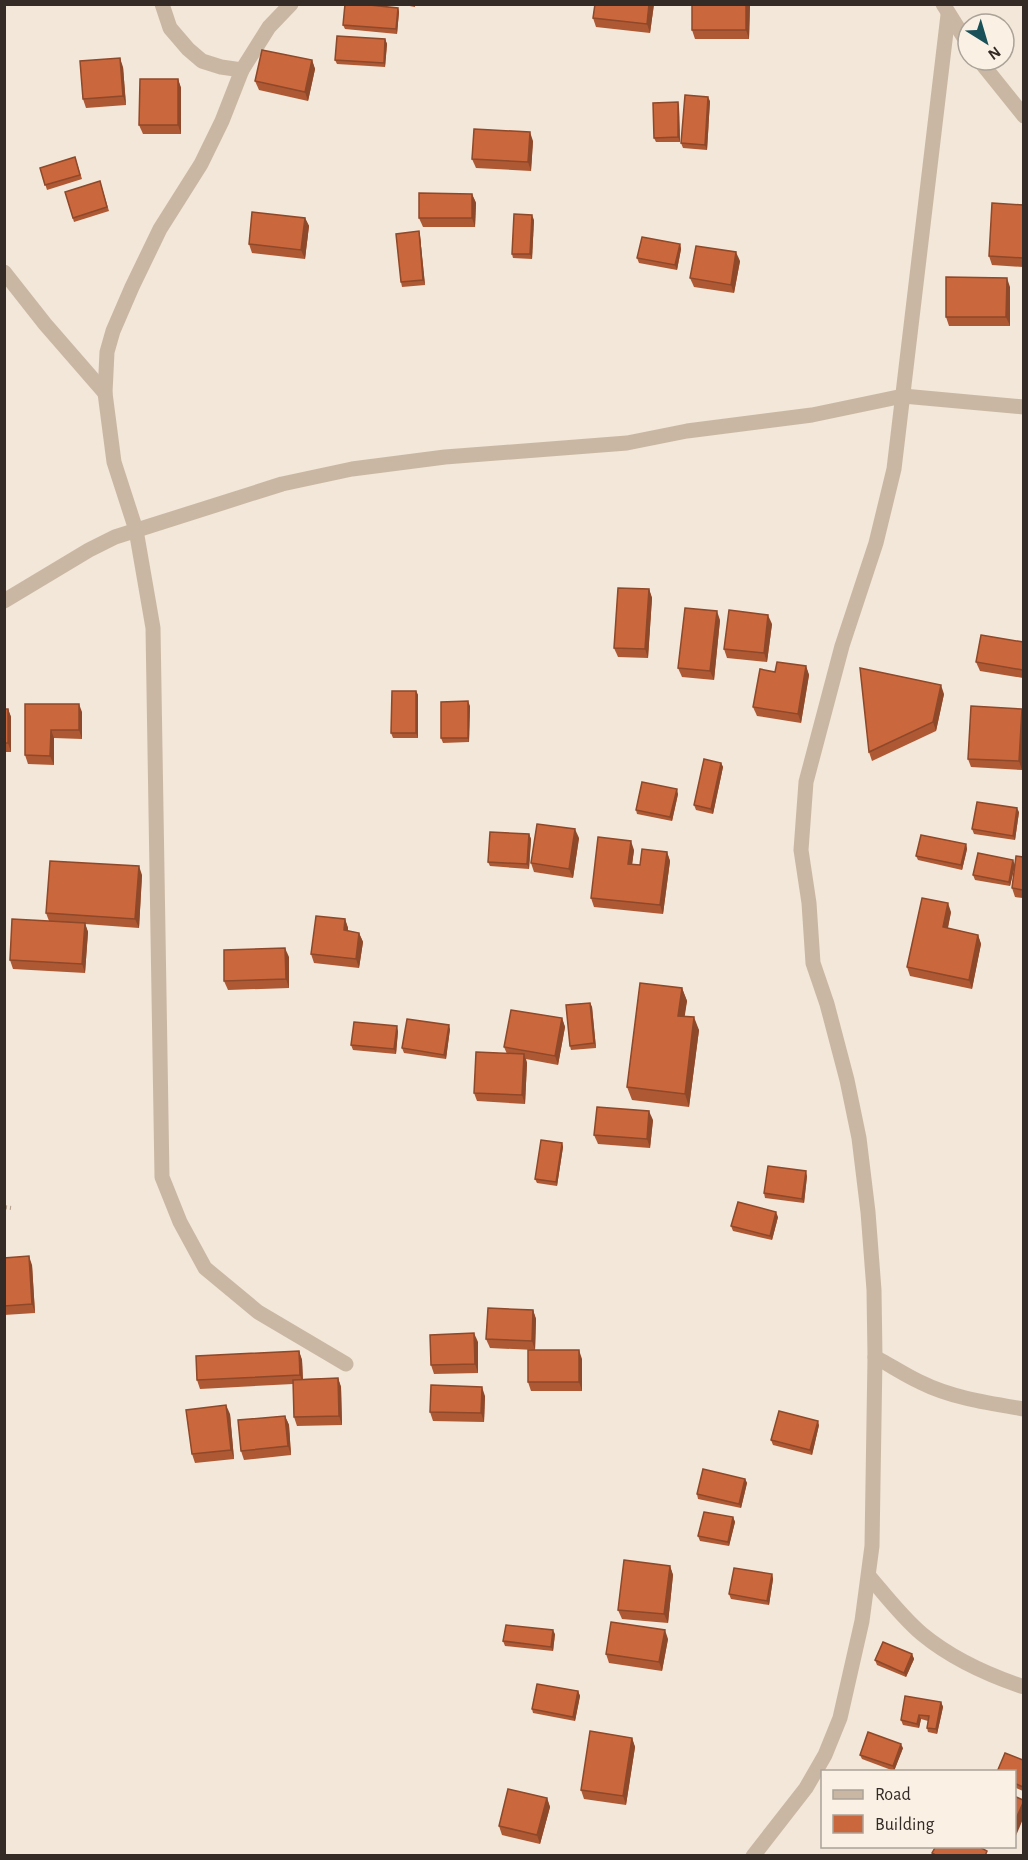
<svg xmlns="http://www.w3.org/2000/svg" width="1028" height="1860" font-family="'Alegreya Sans',sans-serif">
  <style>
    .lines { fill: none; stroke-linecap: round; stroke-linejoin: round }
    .path { stroke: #b6a18d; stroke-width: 4; stroke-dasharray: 3 3; stroke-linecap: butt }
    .minor { stroke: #cab7a3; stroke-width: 15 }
    .wall { fill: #af5934 }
    .shaded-wall { fill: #8e482a }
    .building { fill: #cb673c; stroke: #8e482a; stroke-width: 1.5 }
  </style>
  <rect width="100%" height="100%" fill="#f2e7d8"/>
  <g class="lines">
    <path class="path" d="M4,1207L11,1208"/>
    <g class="minor">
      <path d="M162,4L170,28L188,49L202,61L221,67L242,70"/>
      <path d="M291,4L269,27L242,70L222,121L201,164L160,229L132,287L113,331L107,352L105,393L114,462L136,530L153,628L162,1177L180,1222L205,1268L258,1312L346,1364"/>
      <path d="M943,4L968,44"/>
      <path d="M979,60L1024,116"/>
      <path d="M4,272L45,324L105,393"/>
      <path d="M4,601L89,550L115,537L282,484L352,469L445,457L627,443L687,431L812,415L903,396L1024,407"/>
      <path d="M875,1357C890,1365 905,1375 920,1382C952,1398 988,1403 1024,1409"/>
      <path d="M869,1576C886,1596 902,1617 922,1634C951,1658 988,1675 1024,1687"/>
      <path d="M753,1856L806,1788L825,1755L840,1718L862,1621L872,1546L875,1357L874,1290L868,1212L859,1138L847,1080L827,1004L813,963L809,903L801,850L806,782L842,646L876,543L894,469L948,15"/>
    </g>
  </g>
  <g class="wall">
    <path d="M399,4H415V7Z"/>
    <path d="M595,4H654L650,33L596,27L593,18Z"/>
    <path d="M692,4H750L749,39H695L692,30Z"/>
    <path d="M398,8L399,12L397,34L345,29L343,25Z"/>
    <path d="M385,39L387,44L385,67L337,64L335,60Z"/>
    <path d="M312,60L315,69L308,101L259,90L255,81Z"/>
    <path d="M123,67L126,105L86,108L83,99Z"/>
    <path d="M178,79L181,88V134H143L139,125Z"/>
    <path d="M710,101L707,150L683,148L681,143Z"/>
    <path d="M678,102L679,107L680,142H656L654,138Z"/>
    <path d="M533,141L531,171L476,168L472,159Z"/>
    <path d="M75,157L82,179L47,190L40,168Z"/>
    <path d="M100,181L109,211L74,222L65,192Z"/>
    <path d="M472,194L476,203L475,227H423L419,218Z"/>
    <path d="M1023,205V267L992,265L989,256Z"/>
    <path d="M305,218L309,226L305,259L252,253L249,244Z"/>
    <path d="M534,220L532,259L513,258L512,254Z"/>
    <path d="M419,231L420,236L425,285L402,287L401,282Z"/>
    <path d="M680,244L681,249L677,270L639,263L637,258Z"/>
    <path d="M740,261L734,293L694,287L690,278Z"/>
    <path d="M1010,287V326H949L946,317Z"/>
    <path d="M649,589L652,598L648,658L618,657L614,648Z"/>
    <path d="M720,620L714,680L682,677L678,668Z"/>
    <path d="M772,624L767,662L727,658L724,649Z"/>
    <path d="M1023,642V678L980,671L976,662Z"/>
    <path d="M806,666L809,675L801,723L757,716L753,707L775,672Z"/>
    <path d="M416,691L418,695V738H393L391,733Z"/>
    <path d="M944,694L936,731L872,761L869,752Z"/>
    <path d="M25,704L82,712V739L54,738V765L28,764L25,755Z"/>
    <path d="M470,706L469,742L443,743L441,738Z"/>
    <path d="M4,709H8L11,717V752H4Z"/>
    <path d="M1022,709V770L971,767L968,759Z"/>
    <path d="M721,763L723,767L713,814L696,810L694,805Z"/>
    <path d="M678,794L672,821L637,814L636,810Z"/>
    <path d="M1019,812L1015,840L974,834L972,829Z"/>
    <path d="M529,834L531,839L529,869L490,866L488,862Z"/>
    <path d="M579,838L573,878L534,872L531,863Z"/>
    <path d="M966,844L967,849L962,870L918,860L916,856Z"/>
    <path d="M634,850L632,864L640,865L667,852L670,861L663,914L594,907L591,898Z"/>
    <path d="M1023,857V898L1015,897L1012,888Z"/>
    <path d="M1015,865L1010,886L975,880L973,875Z"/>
    <path d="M142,875L139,928L85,924L88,932L85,973L13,969L10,960L49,921L46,913Z"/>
    <path d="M951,912L948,928L978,935L981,944L972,989L910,976L907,967Z"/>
    <path d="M345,919L348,928V931L359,933L363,942L359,968L314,963L311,954Z"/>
    <path d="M289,957V988L228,990L224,981Z"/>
    <path d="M682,988L687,1001L684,1016L699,1030L689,1107L632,1100L627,1087Z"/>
    <path d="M590,1003L592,1007L596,1048L571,1050L570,1046Z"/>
    <path d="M562,1018L565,1027L558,1065L526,1059L527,1063L525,1104L477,1101L474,1093L507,1054L504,1047Z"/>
    <path d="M450,1029L446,1059L404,1053L402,1048Z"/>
    <path d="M398,1031L396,1054L353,1050L351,1045Z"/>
    <path d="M653,1120L650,1148L598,1144L594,1135Z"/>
    <path d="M562,1143L563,1147L557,1186L537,1183L535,1179Z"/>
    <path d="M807,1176L804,1203L765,1198L764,1193Z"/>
    <path d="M778,1217L772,1240L733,1231L731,1226Z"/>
    <path d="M4,1258L32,1265L35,1313L4,1315Z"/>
    <path d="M533,1310L536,1319L535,1350L490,1348L486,1339Z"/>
    <path d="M478,1342V1373L434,1374L431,1365Z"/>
    <path d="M299,1351L302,1360L303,1379L338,1378L341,1387L342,1425L297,1426L294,1417L293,1384L200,1389L197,1380Z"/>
    <path d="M582,1359V1391H531L528,1382Z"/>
    <path d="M485,1396L484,1422L433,1421L430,1412Z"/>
    <path d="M230,1414L234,1459L195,1463L192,1454Z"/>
    <path d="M285,1416L289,1425L291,1455L244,1460L241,1451Z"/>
    <path d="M819,1425L812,1455L773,1445L771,1440Z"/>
    <path d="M745,1479L747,1483L741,1508L698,1499L697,1494Z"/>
    <path d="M733,1517L735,1522L729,1546L700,1541L698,1536Z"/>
    <path d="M670,1566L673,1575L668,1623L622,1619L618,1610Z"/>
    <path d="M772,1574L773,1579L769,1605L731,1599L729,1594Z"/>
    <path d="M555,1634L553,1651L505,1646L503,1641Z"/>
    <path d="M668,1639L662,1671L609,1663L606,1654Z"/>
    <path d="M912,1654L914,1659L906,1677L877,1665L875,1660Z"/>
    <path d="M578,1691L580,1696L575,1721L533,1713L532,1709Z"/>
    <path d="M941,1702L943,1707L937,1734L928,1732L927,1728L928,1721L921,1719L919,1728L903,1725L901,1720Z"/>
    <path d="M632,1738L635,1747L626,1805L584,1799L581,1790Z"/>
    <path d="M903,1748L894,1771L862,1759L860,1755Z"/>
    <path d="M1023,1760V1791L1014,1787V1772Z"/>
    <path d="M547,1798L550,1807L540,1844L502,1835L499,1826Z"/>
  </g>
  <g class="shaded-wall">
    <path d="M649,4H654L650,33L647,24Z"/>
    <path d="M746,4H750L749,39L746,30Z"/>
    <path d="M398,8L399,12L397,34L396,29Z"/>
    <path d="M385,39L387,44L385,67L384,63Z"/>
    <path d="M120,58L123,67L126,105L123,96Z"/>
    <path d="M312,60L315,69L308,101L305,92Z"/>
    <path d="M178,79L181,88V134L178,125Z"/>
    <path d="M708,97L710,101L707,150L705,145Z"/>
    <path d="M678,102L679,107L680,142L678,137Z"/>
    <path d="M530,132L533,141L531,171L528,162Z"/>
    <path d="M472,194L476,203L475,227L472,218Z"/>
    <path d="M532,215L534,220L532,259L530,254Z"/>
    <path d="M305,218L309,226L305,259L301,250Z"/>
    <path d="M419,231L420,236L425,285L423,280Z"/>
    <path d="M680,244L681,249L677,270L675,265Z"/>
    <path d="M736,252L740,261L734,293L731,285Z"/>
    <path d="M1007,278L1010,287V326L1006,317Z"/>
    <path d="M649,589L652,598L648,658L645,649Z"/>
    <path d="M717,611L720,620L714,680L710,671Z"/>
    <path d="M768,615L772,624L767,662L764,653Z"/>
    <path d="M806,666L809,675L801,723L798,714Z"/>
    <path d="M941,685L944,694L936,731L933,722Z"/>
    <path d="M416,691L418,695V738L416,733Z"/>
    <path d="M468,701L470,706L469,742L468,738Z"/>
    <path d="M79,704L82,712V739L79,730Z"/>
    <path d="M8,709L11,717V752L8,743Z"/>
    <path d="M1022,709L1023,713V746L1022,770L1019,761Z"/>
    <path d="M51,730L54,738V765L50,756Z"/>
    <path d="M721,763L723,767L713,814L711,809Z"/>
    <path d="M677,789L678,794L672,821L670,817Z"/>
    <path d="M1017,808L1019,812L1015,840L1013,836Z"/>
    <path d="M575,829L579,838L573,878L569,869Z"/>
    <path d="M529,834L531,839L529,869L527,864Z"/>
    <path d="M631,841L634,850L631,873L628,864Z"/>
    <path d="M966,844L967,849L962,870L961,865Z"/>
    <path d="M667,852L670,861L663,914L660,905Z"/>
    <path d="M1013,860L1015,865L1010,886L1009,882Z"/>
    <path d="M139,866L142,875L139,928L135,919Z"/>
    <path d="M948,903L951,912L946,936L943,927Z"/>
    <path d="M345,919L348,928L347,939L344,930Z"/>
    <path d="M85,923L88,932L85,973L82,964Z"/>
    <path d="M359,933L363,942L359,968L356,959Z"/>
    <path d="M978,935L981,944L972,989L969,980Z"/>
    <path d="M285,948L289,957V988L286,979Z"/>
    <path d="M682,988L687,1001L683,1028L678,1016Z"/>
    <path d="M590,1003L592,1007L596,1048L594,1043Z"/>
    <path d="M694,1017L699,1030L689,1107L685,1094Z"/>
    <path d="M562,1018L565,1027L558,1065L555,1056Z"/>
    <path d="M449,1025L450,1029L446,1059L444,1055Z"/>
    <path d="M397,1026L398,1031L396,1054L394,1049Z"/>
    <path d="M524,1054L527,1063L525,1104L522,1095Z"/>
    <path d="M649,1111L653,1120L650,1148L647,1139Z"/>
    <path d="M562,1143L563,1147L557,1186L556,1182Z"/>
    <path d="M806,1171L807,1176L804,1203L802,1199Z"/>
    <path d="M776,1212L778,1217L772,1240L770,1236Z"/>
    <path d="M29,1256L32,1265L35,1313L32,1304Z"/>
    <path d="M533,1310L536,1319L535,1350L532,1341Z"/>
    <path d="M474,1333L478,1342V1373L475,1364Z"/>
    <path d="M579,1350L582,1359V1391L579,1382Z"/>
    <path d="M299,1351L302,1360L303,1384L300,1375Z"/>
    <path d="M338,1378L341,1387L342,1425L339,1416Z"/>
    <path d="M482,1387L485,1396L484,1422L481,1413Z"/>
    <path d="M226,1405L230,1414L234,1459L231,1450Z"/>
    <path d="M285,1416L289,1425L291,1455L288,1446Z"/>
    <path d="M818,1421L819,1425L812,1455L810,1450Z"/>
    <path d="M745,1479L747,1483L741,1508L739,1504Z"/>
    <path d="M733,1517L735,1522L729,1546L728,1542Z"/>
    <path d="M670,1566L673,1575L668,1623L664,1614Z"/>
    <path d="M772,1574L773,1579L769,1605L767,1601Z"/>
    <path d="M553,1630L555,1634L553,1651L551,1647Z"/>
    <path d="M665,1630L668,1639L662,1671L659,1662Z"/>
    <path d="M912,1654L914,1659L906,1677L904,1673Z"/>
    <path d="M578,1691L580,1696L575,1721L573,1717Z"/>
    <path d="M941,1702L943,1707L937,1734L936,1729Z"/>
    <path d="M919,1715L921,1719L919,1728L917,1724Z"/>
    <path d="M632,1738L635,1747L626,1805L623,1796Z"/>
    <path d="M901,1744L903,1748L894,1771L893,1766Z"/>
    <path d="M547,1798L550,1807L540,1844L537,1835Z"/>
    <path d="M1023,1803V1819L1015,1838L1014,1823Z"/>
  </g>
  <g class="building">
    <path d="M345,4H360L398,8L396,29L343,25Z"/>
    <path d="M595,4H649L647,24L593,18Z"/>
    <rect x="692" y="4" width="54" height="26"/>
    <path d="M337,36L385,39L384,63L335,60Z"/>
    <path d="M262,50L312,60L305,92L255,81Z"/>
    <path d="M120,58L123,96L83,99L80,61Z"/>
    <path d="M140,79H178V125H139Z"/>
    <path d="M685,95L708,97L705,145L681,143Z"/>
    <path d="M678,102V137L654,138L653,103Z"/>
    <path d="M474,129L530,132L528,162L472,159Z"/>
    <path d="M75,157L80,175L45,185L40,168Z"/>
    <path d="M100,181L107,207L73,218L65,192Z"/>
    <path d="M419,193L472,194V218H419Z"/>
    <path d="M992,203L1023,205V258L989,256Z"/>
    <path d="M252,212L305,218L301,250L249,244Z"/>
    <path d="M514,214L532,215L530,254H512Z"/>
    <path d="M419,231L423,280L401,282L396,234Z"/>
    <path d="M642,237L680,244L675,265L637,258Z"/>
    <path d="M696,246L736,252L731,285L690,278Z"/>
    <path d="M946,277L1007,278L1006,317H946Z"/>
    <path d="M618,588L649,589L645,649L614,648Z"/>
    <path d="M685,608L717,611L710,671L678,668Z"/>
    <path d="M729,610L768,615L764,653L724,649Z"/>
    <path d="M981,635L1023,642V670L976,662Z"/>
    <path d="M777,662L806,666L798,714L753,707L760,669L775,672Z"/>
    <path d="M860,668L941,685L933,722L869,752Z"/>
    <path d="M392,691H416V733H391Z"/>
    <path d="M468,701V738H441V702Z"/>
    <path d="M25,704H79V730H51L50,756L25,755Z"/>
    <path d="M971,706L1022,709L1019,761L968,759Z"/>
    <rect x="4" y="709" width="4" height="34"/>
    <path d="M704,759L721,763L711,809L694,805Z"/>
    <path d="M642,782L677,789L670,817L636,810Z"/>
    <path d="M977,802L1017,808L1013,836L972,829Z"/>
    <path d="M537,824L575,829L569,869L531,863Z"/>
    <path d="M490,832L529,834L527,864L488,862Z"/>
    <path d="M921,835L966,844L961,865L916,856Z"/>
    <path d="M598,837L631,841L628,864L640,865L642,849L667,852L660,905L591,898Z"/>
    <path d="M978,853L1013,860L1009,882L973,875Z"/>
    <path d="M1016,856L1023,857V890L1012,888Z"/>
    <path d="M50,861L139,866L135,919L46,913Z"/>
    <path d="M922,898L948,903L943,927L978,935L969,980L907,967Z"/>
    <path d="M316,916L345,919L344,930L359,933L356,959L311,954Z"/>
    <path d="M12,919L85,923L82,964L10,960Z"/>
    <path d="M285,948L286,979L224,981V950Z"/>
    <path d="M640,983L682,988L678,1016L694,1017L685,1094L627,1087Z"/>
    <path d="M590,1003L594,1043L570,1046L566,1005Z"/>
    <path d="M511,1010L562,1018L555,1056L504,1047Z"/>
    <path d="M407,1019L449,1025L444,1055L402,1048Z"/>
    <path d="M354,1022L397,1026L394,1049L351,1045Z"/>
    <path d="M476,1052L524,1054L522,1095L474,1093Z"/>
    <path d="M597,1107L649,1111L647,1139L594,1135Z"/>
    <path d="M541,1140L562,1143L556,1182L535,1179Z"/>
    <path d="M768,1166L806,1171L802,1199L764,1193Z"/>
    <path d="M738,1202L776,1212L770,1236L731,1226Z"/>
    <path d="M29,1256L32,1304L4,1306V1258Z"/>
    <path d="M488,1308L533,1310L532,1341L486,1339Z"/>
    <path d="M474,1333L475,1364L431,1365L430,1335Z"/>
    <rect x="528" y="1350" width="51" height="32"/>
    <path d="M299,1351L300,1375L197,1380L196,1356Z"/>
    <path d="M338,1378L339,1416L294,1417L293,1380Z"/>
    <path d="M431,1385L482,1387L481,1413L430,1412Z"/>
    <path d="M226,1405L231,1450L192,1454L186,1410Z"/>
    <path d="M779,1411L818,1421L810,1450L771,1440Z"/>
    <path d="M285,1416L288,1446L241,1451L238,1420Z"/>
    <path d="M703,1469L745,1479L739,1504L697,1494Z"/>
    <path d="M704,1512L733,1517L728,1542L698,1536Z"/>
    <path d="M624,1560L670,1566L664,1614L618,1610Z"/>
    <path d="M734,1568L772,1574L767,1601L729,1594Z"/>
    <path d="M611,1622L665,1630L659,1662L606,1654Z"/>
    <path d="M506,1625L553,1630L551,1647L503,1641Z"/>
    <path d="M883,1642L912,1654L904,1673L875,1660Z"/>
    <path d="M537,1684L578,1691L573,1717L532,1709Z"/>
    <path d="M905,1696L941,1702L936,1729L927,1728L929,1716L919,1715L917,1724L901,1720Z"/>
    <path d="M590,1731L632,1738L623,1796L581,1790Z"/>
    <path d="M868,1732L901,1744L893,1766L860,1755Z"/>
    <path d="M1005,1753L1023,1760V1787L1014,1783V1772H997Z"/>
    <path d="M508,1789L547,1798L537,1835L499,1826Z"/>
    <path d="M1014,1796L1023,1800V1803L1014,1823Z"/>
    <path d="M936,1846H978L987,1851L985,1856H937L932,1853Z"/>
  </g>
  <rect width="1028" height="1860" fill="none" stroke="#352b26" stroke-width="12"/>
  <rect x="821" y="1770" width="195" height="78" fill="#faf1e4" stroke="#aba298" stroke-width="1.5"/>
  <rect x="833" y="1790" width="30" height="9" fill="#cab7a3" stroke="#aba298" stroke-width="1.5"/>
  <text x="875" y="1800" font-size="18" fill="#352b26">Road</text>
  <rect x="833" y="1815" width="30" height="18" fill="#cb673c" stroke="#aba298" stroke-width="1.5"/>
  <text x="875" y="1830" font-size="18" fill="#352b26">Building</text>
  <g transform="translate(986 42) rotate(143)"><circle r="28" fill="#faf1e4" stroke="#aba298" stroke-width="1.5"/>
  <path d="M0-4.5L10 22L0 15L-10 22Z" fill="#1a5058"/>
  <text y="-9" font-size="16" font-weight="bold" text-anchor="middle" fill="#352b26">N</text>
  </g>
</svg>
